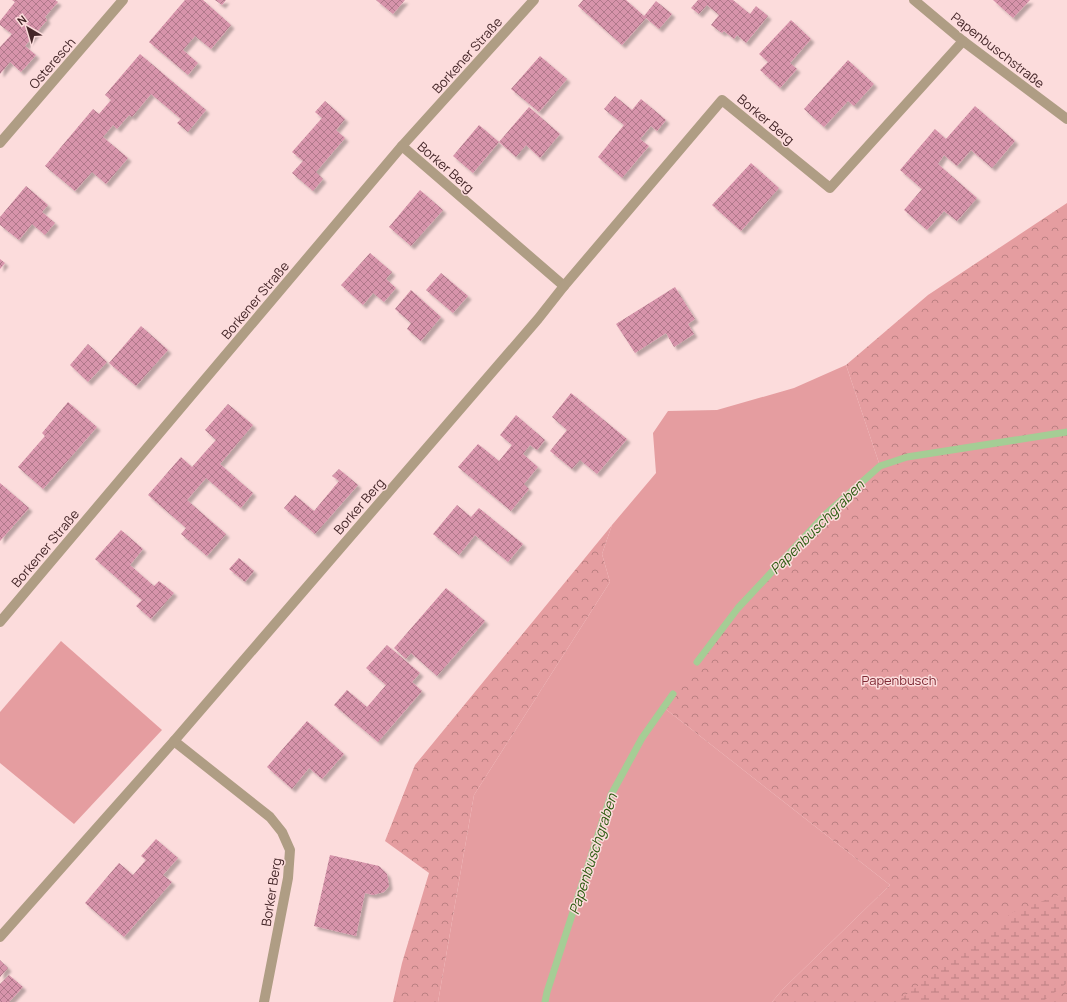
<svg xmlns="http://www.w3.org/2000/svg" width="1067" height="1002" font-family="Manrope,sans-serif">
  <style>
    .green { fill: #e59da0 }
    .forest { fill: url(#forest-crowns) }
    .wetland { fill: url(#wetland-marsh) }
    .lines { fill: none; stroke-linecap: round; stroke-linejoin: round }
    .stream { stroke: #a5cd95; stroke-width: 7 }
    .building { fill: url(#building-cross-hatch); filter: url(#shadow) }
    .minor { stroke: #af9d84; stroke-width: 10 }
    .labels { text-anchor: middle; stroke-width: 3; stroke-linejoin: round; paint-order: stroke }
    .street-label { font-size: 13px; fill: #442628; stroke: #fcdcdc }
    .park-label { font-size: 13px; fill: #7e2934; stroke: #fcdcdc }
    .water-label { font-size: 14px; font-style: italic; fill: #2b5b0f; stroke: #fcdcdc }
  </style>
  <defs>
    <pattern id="forest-crowns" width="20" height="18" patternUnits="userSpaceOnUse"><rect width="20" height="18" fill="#e59da0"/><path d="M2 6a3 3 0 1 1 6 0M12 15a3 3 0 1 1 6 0" fill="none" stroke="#bb8082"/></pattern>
    <pattern id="wetland-marsh" width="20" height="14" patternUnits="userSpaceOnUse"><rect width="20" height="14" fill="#e59da0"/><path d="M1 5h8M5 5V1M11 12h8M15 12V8" fill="none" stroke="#bb8082"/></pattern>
    <pattern id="building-cross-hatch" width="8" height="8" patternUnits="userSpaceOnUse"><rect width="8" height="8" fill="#d794ab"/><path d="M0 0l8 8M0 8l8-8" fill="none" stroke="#b0798b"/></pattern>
    <filter id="shadow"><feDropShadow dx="3.5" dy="3.5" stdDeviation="1" flood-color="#0004"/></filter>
  </defs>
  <rect width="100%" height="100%" fill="#fcdcdc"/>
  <g class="green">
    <path d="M846,365L880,466L827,513L663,707L890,885L783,989L772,1002H438L474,795L610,582L602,554L612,525L656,473L653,433L668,411L717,410L794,388Z"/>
    <path d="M61,641L162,730L74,824L0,763V712Z"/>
  </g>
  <g class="forest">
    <path d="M1067,203V1002H772L783,989L890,885L663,707L738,608L827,513L880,466L846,365L928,295Z"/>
    <path d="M612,525L602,554L610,582L474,795L438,1002H393L402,963L429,873L385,841L415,765Z"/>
  </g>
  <path class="wetland" d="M1067,892V983L1042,1002H897L1013,912Z"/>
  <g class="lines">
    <g class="stream">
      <path d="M697,662L738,608L827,513L880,466L907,457L1067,432"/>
      <path d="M545,1002L547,992L611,795L642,738L673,694"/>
    </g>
  </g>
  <g class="building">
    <path d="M12,0H55L58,2L45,17L47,20L25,46L36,55L21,72L10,62L0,74V47L12,34L0,25V21L15,2Z"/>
    <path d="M185,0H203L231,25L211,49L195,36L183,50L198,63L188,75L149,42Z"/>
    <path d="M215,0H226L222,5Z"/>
    <path d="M376,0H405L393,14Z"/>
    <path d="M583,0H626L644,16L656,1L672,14L659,29L646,18L622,45L578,6Z"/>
    <path d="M698,0H733L750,14L756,6L768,16L746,43L737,35L734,39L724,31L722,33L711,25L719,15L707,5L699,14L691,8Z"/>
    <path d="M993,0H1030L1013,18Z"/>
    <path d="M791,20L811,39L790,63L797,69L780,88L760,70L768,62L759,54Z"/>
    <path d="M140,54L206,110L188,132L177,123L181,119L151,94L132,117L129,115L117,129L113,125L103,137L128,158L106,184L92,172L75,191L45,166L93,109L99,114L111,100L105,95Z"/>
    <path d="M540,56L567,79L539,112L511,89Z"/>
    <path d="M848,60L874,84L854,106L848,101L824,127L804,109Z"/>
    <path d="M615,96L632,110L641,99L666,120L657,131L651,126L640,139L649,146L622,178L598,157L624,125L604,109Z"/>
    <path d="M325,101L345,119L336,130L345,138L316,172L323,179L313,191L292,173L303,161L292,152L322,118L315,112Z"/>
    <path d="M975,106L1015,141L992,168L971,150L957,166L944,155L938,164L977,198L957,221L944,211L927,230L904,210L922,189L900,170L935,129L946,139Z"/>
    <path d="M529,107L560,134L540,158L526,145L516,157L499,142Z"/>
    <path d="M479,125L499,142L473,173L453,156Z"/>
    <path d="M751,163L779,188L741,231L712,205Z"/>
    <path d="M26,186L48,205L42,212L55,223L45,235L32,224L19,240L0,225V217Z"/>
    <path d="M420,190L443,210L411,246L389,227Z"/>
    <path d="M370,253L392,272L386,279L396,288L384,302L373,293L363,305L341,285Z"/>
    <path d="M0,259L5,263L0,269Z"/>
    <path d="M441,273L468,296L453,313L426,290Z"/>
    <path d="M675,287L695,319L688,324L694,334L674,347L666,333L635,353L616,324Z"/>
    <path d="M411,290L441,317L421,341L407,329L411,323L395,309Z"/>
    <path d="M141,326L168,350L136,386L109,363Z"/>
    <path d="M88,344L107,362L88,382L70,365Z"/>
    <path d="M571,393L627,439L597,474L580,460L572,469L550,451L567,430L552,417Z"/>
    <path d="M68,402L97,427L43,489L18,467L45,436L42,433Z"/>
    <path d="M228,404L253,425L220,464L253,493L241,508L206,478L187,500L226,534L207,556L181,534L186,528L148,495L181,457L192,467L205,452L216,440L205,430Z"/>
    <path d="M516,415L545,440L537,450L530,445L523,454L538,467L524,484L529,489L511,511L458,467L478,444L499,461L512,445L500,435Z"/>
    <path d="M339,469L358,485L315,534L284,508L295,495L314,511L339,481L332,476Z"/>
    <path d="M0,483L29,508L0,541Z"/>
    <path d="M457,505L471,517L479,508L523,544L508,562L475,535L459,555L433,534Z"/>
    <path d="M121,530L143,549L130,565L154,586L159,581L174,593L151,619L136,606L142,600L95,559Z"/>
    <path d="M239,558L254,571L245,582L229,569Z"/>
    <path d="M446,588L485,621L437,676L411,653L406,659L394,648Z"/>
    <path d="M387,645L420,673L412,682L422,691L378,742L334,705L347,690L367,707L386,685L366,668Z"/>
    <path d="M307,721L344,754L322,779L309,768L292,789L267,767Z"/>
    <path d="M156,839L178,858L163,875L172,882L124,937L85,903L119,863L133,875L146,860L141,856Z"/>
    <path d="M330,855L379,866L387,874L389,886L384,892L373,895L365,893L356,936L314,926Z"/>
    <path d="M0,960L8,968L0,977Z"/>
    <path d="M9,975L23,987L9,1002H0V984Z"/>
  </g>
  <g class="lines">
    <g class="minor">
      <path d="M914,0L963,41L1067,119"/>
      <path d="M0,143L123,0"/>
      <path d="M402,146L564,286"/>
      <path d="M0,622L402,146L534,0"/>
      <path d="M174,741L270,817L282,832L290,850L288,878L264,1002"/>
      <path d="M0,937L174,741L538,319L564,286L722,100L830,188L963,41"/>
    </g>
  </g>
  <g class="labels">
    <g class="street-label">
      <text transform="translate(998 50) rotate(38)" y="5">Papenbuschstraße</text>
      <text transform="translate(467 55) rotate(-48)" y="5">Borkener Straße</text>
      <text transform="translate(52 63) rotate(-49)" y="5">Osteresch</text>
      <text transform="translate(766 119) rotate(40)" y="5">Borker Berg</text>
      <text transform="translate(446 167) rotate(41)" y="5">Borker Berg</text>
      <text transform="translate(255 300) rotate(-50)" y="5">Borkener Straße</text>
      <text transform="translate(359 506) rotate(-49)" y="5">Borker Berg</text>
      <text transform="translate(45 548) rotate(-50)" y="5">Borkener Straße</text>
      <text transform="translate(271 892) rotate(-81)" y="5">Borker Berg</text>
    </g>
    <g class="park-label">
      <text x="899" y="685">Papenbusch</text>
    </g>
    <g class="water-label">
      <text transform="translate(817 527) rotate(-45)" y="5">Papenbuschgraben</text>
      <text transform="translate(593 854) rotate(-72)" y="5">Papenbuschgraben</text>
    </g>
  </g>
  <g transform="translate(28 28) rotate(322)" stroke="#fcdcdc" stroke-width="3" paint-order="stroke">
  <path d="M0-3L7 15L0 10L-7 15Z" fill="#442628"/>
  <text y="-6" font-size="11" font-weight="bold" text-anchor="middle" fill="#442628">N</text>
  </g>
</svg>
